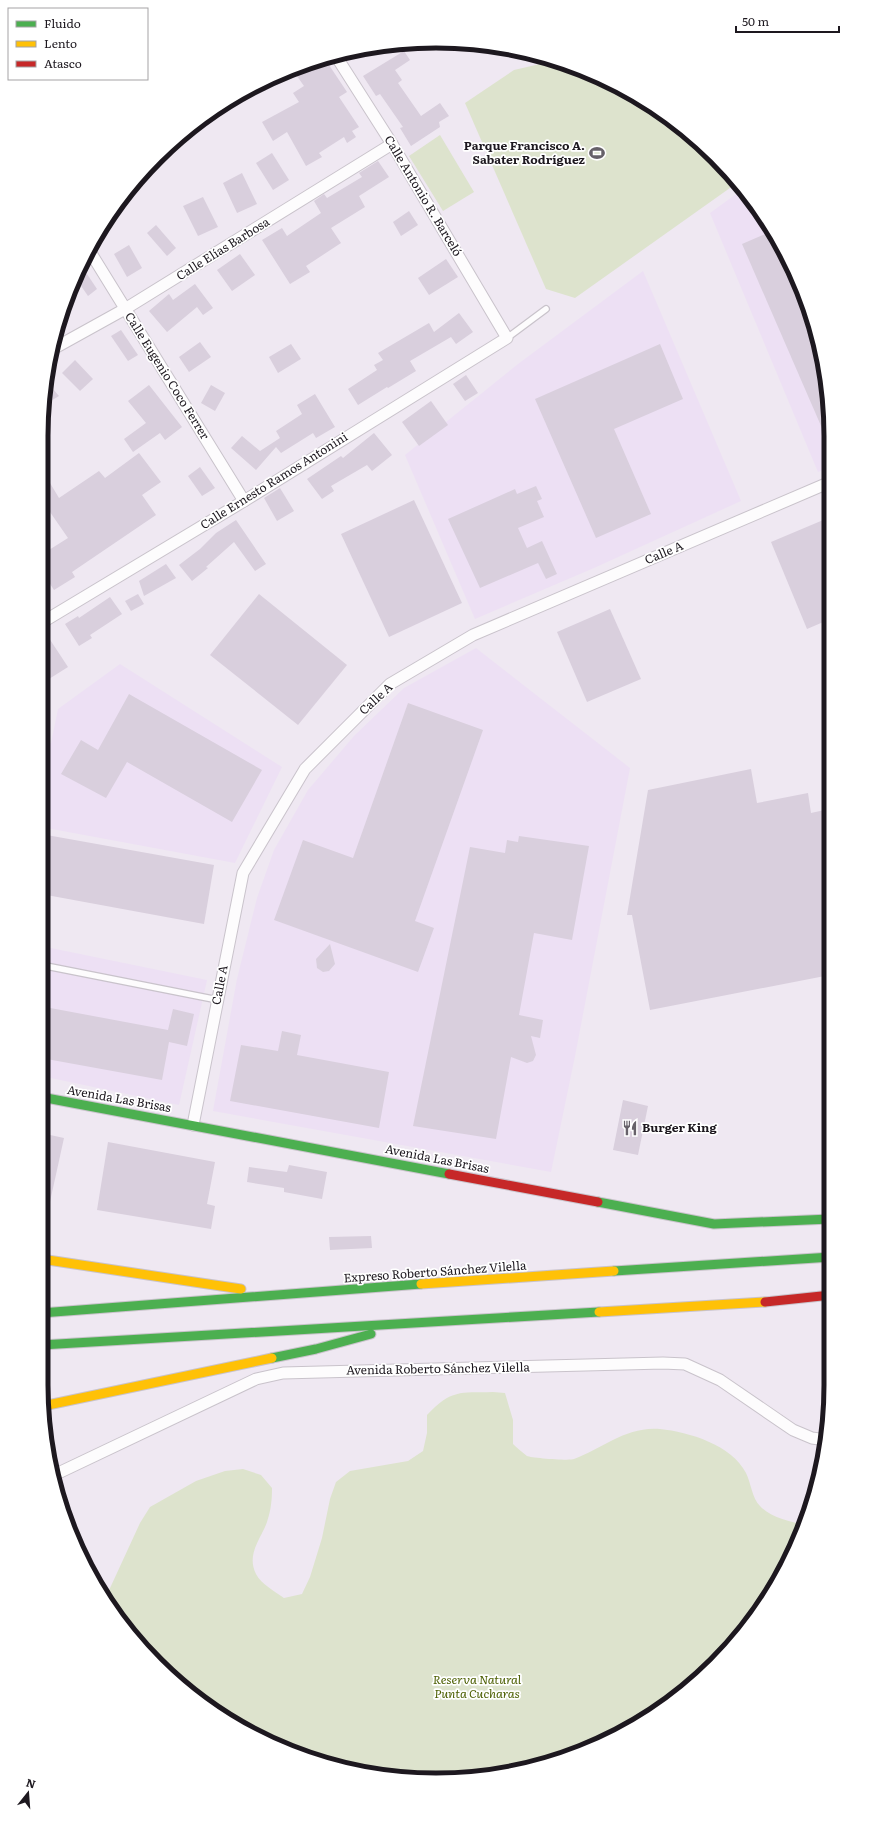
<svg xmlns="http://www.w3.org/2000/svg" width="872" height="1821" font-family="Literata,serif">
  <style>
    .built { fill: #ede0f4 }
    .green { fill: #dde3cd }
    .building { fill: #d9cfdd }
    .lines { fill: none; stroke-linecap: round; stroke-linejoin: round }
    .lane-casing { stroke: #c9c3cb; stroke-width: 8 }
    .street-casing { stroke: #c9c3cb; stroke-width: 13 }
    .fast-casing { stroke: #c9c3cb; stroke-width: 11 }
    .slow-casing { stroke: #c9c3cb; stroke-width: 11 }
    .jam-casing { stroke: #c9c3cb; stroke-width: 11 }
    .lane { stroke: #fdfcfd; stroke-width: 5.5 }
    .street { stroke: #fdfcfd; stroke-width: 11 }
    .fast { stroke: #4caf50; stroke-width: 9 }
    .slow { stroke: #ffc107; stroke-width: 9 }
    .jam { stroke: #c62828; stroke-width: 9 }
    .labels { text-anchor: middle; stroke-width: 3.5; stroke-linejoin: round; paint-order: stroke }
    .poi-label { font-size: 12px; font-weight: bold; fill: #1d181f; stroke: #fff; text-anchor: end }
    .street-label { font-size: 12px; fill: #1d181f; stroke: #fff }
    .park-label { font-size: 12px; font-style: italic; fill: #4c5f02; stroke: #fff }
    .rim { fill: none; stroke: #1d181f; stroke-width: 5 }
  </style>
  <rect width="100%" height="100%" fill="#efe8f2"/>
  <g class="built">
    <path d="M743,189L750,196L801,285L828,384V468L818,472L710,213Z"/>
    <path d="M643,271L741,501L594,568L475,619L405,455L518,364Z"/>
    <path d="M476,648L630,768L575,1056L551,1172L213,1111L237,979L257,898L274,850L308,790L354,736L404,688Z"/>
    <path d="M120,664L282,767L235,863L41,827V748L51,743L58,709Z"/>
    <path d="M41,946L207,980L179,1105L41,1076Z"/>
  </g>
  <g class="green">
    <path d="M553,61L587,71L677,123L737,183L575,298L546,289L465,103L514,70Z"/>
    <path d="M440,135L474,192L443,211L409,156Z"/>
    <path d="M493,1392L505,1393L513,1420V1444C517,1448 522,1452 527,1456C531,1458 570,1461 574,1459C603,1448 627,1426 660,1429C689,1432 732,1445 746,1473C751,1483 752,1498 760,1506C771,1518 790,1521 804,1525L801,1536C789,1559 778,1584 764,1605C746,1631 724,1654 701,1675C693,1683 685,1692 676,1699C667,1706 656,1711 647,1717C635,1724 623,1734 610,1740C426,1821 218,1768 105,1599L140,1523L150,1507L196,1481L225,1471L243,1469L261,1475L272,1488C272,1500 271,1510 267,1522C261,1539 246,1554 256,1574C261,1584 276,1592 284,1598L302,1594L310,1577L322,1538L330,1499L336,1482L350,1471L408,1461L423,1451L427,1433V1415C452,1389 459,1393 493,1392Z"/>
  </g>
  <g class="building">
    <path d="M404,51L410,60L395,70L402,80L398,83L421,116L440,103L449,116L439,122L440,127L411,146L400,128L403,127L380,94L376,96L363,76Z"/>
    <path d="M325,59L347,92L339,97L359,127L352,131L356,137L347,143L344,137L319,153L322,157L306,166L287,132L273,141L262,122L299,102L293,93L304,86L292,69Z"/>
    <path d="M272,153L289,180L273,190L256,163Z"/>
    <path d="M378,161L389,177L359,196L365,207L331,228L341,243L306,266L310,272L290,284L262,240L282,228L287,236L321,213L314,201L324,194L327,198L362,177L359,173Z"/>
    <path d="M242,173L257,204L237,213L223,183Z"/>
    <path d="M203,197L218,227L198,236L183,206Z"/>
    <path d="M409,211L418,225L401,236L393,222Z"/>
    <path d="M156,225L176,248L167,256L147,233Z"/>
    <path d="M770,232L801,285L828,384V442L742,244Z"/>
    <path d="M129,245L142,268L127,277L114,254Z"/>
    <path d="M240,254L255,275L232,291L217,270Z"/>
    <path d="M446,259L458,277L429,295L418,278Z"/>
    <path d="M81,265L97,289L88,296L75,277Z"/>
    <path d="M195,284L213,308L203,315L197,307L167,332L149,311L169,294L173,300Z"/>
    <path d="M459,313L473,332L456,344L451,337L410,361L416,371L388,388L387,387L358,405L348,389L377,370L374,365L383,360L378,353L429,323L434,332Z"/>
    <path d="M121,330L138,355L128,361L111,336Z"/>
    <path d="M200,342L211,357L189,372L179,357Z"/>
    <path d="M291,344L301,359L278,373L269,357Z"/>
    <path d="M660,344L683,399L614,429L651,514L596,538L535,399Z"/>
    <path d="M75,360L93,379L80,391L62,373Z"/>
    <path d="M466,375L478,393L465,401L453,384Z"/>
    <path d="M46,381L59,396L44,405L45,392Z"/>
    <path d="M149,385L182,427L165,440L160,433L133,452L124,439L146,423L128,401Z"/>
    <path d="M211,385L225,393L215,411L201,403Z"/>
    <path d="M315,394L335,427L316,438L313,433L281,453L276,447L256,470L231,448L242,436L260,451L280,438L276,431L302,414L297,405Z"/>
    <path d="M431,401L448,425L419,446L402,422Z"/>
    <path d="M374,433L392,455L372,471L367,465L331,486L334,491L322,499L307,479L341,456L343,458Z"/>
    <path d="M139,453L161,482L142,495L156,515L72,572L75,577L54,590L41,570V555L68,538L41,499V489L50,483L59,498L99,471L105,478Z"/>
    <path d="M200,467L215,488L202,496L188,476Z"/>
    <path d="M536,486L542,499L537,501L544,517L518,528L527,548L542,541L557,574L546,579L538,563L480,588L448,519L515,489L517,494Z"/>
    <path d="M280,488L294,511L277,521L264,498Z"/>
    <path d="M414,500L462,603L389,637L341,534Z"/>
    <path d="M828,518V620L807,629L771,542Z"/>
    <path d="M236,520L266,564L255,571L234,542L206,567L208,568L192,581L179,565L200,549L216,533Z"/>
    <path d="M166,564L176,578L144,596L139,581Z"/>
    <path d="M138,594L144,604L131,611L125,601Z"/>
    <path d="M259,594L347,665L298,725L210,655Z"/>
    <path d="M110,597L122,614L90,635L92,638L79,646L65,624L78,616L79,618Z"/>
    <path d="M610,609L641,679L587,702L557,632Z"/>
    <path d="M43,629L68,667L41,684V630Z"/>
    <path d="M129,694L262,770L232,822L127,762L106,798L61,774L81,740L98,750Z"/>
    <path d="M408,703L483,730L415,921L434,928L418,972L274,920L303,840L353,858Z"/>
    <path d="M751,769L757,803L808,793L811,813L829,809L830,975L650,1010L632,915H627L648,790Z"/>
    <path d="M41,834L214,865L204,924L41,894Z"/>
    <path d="M519,836L589,846L572,940L534,933L519,1015L543,1020L540,1038L531,1036L536,1055L533,1061L527,1063L511,1057L496,1139L413,1126L470,847L505,853L507,840L518,842Z"/>
    <path d="M330,944L335,964L329,971L323,972L317,968L316,959Z"/>
    <path d="M45,1007L168,1030L173,1009L194,1014L187,1046L169,1042L162,1080L41,1058V1029Z"/>
    <path d="M282,1031L301,1035L297,1055L389,1072L379,1128L230,1101L241,1045L278,1051Z"/>
    <path d="M623,1100L648,1106L638,1155L613,1150Z"/>
    <path d="M41,1133L64,1138L46,1220H41Z"/>
    <path d="M108,1142L215,1162L207,1204L215,1206L211,1229L97,1210Z"/>
    <path d="M289,1165L327,1172L322,1199L284,1192V1188L247,1182L249,1167L287,1172Z"/>
    <path d="M371,1236L372,1248L330,1250L329,1237Z"/>
  </g>
  <g class="lines">
    <defs>
      <g id="lane">
        <path d="M507,338L546,309"/>
        <path d="M41,965L218,1000"/>
      </g>
      <g id="street">
        <path d="M89,250L244,501"/>
        <path d="M51,350L125,309L392,144"/>
        <path d="M41,623L244,501L507,338L392,144L336,56"/>
        <path d="M193,1125L243,873L305,769L390,684L473,635L828,483"/>
        <path d="M52,1476L256,1379L283,1373L663,1363L685,1364L720,1380L793,1430L812,1438L826,1440"/>
      </g>
      <g id="fast">
        <path d="M41,1097L449,1174"/>
        <path d="M598,1202L714,1224L830,1219"/>
        <path d="M614,1271L831,1257"/>
        <path d="M41,1313L421,1284"/>
        <path d="M41,1345L599,1312"/>
        <path d="M272,1358L316,1349L371,1334"/>
      </g>
      <g id="slow">
        <path d="M41,1259L241,1289"/>
        <path d="M421,1284L614,1271"/>
        <path d="M599,1312L765,1302"/>
        <path d="M43,1406L272,1358"/>
      </g>
      <g id="jam">
        <path d="M449,1174L598,1202"/>
        <path d="M765,1302L831,1295"/>
      </g>
    </defs>
    <use href="#lane" class="lane-casing"/>
    <use href="#street" class="street-casing"/>
    <use href="#fast" class="fast-casing"/>
    <use href="#slow" class="slow-casing"/>
    <use href="#jam" class="jam-casing"/>
    <use href="#lane" class="lane"/>
    <use href="#street" class="street"/>
    <use href="#fast" class="fast"/>
    <use href="#slow" class="slow"/>
    <use href="#jam" class="jam"/>
  </g>
  <defs>
    <symbol id="stadium-bare" viewBox="-9 -9 18 18"><path d="M0-5a6.5 5 0 1 0 0 10a6.5 5 0 1 0 0-10ZM-3.5-1.8h7v3.6h-7Z" fill="#666169" stroke="#fff" stroke-width="2.5" paint-order="stroke"/></symbol>
    <symbol id="restaurant-bare" viewBox="-9 -9 18 18"><path d="M-5-6h1v4h1v-4h1v4h1v-4h1v5L-1.5 .5V6h-2V.5L-5-1ZM5-6V6H3V1.5H1.5Q1.5-4 5-6Z" fill="#666169" stroke="#fff" stroke-width="2.5" paint-order="stroke"/></symbol>
  </defs>
  <g fill-rule="evenodd">
    <use href="#stadium-bare" x="586" y="142" width="22" height="22"/>
    <use href="#restaurant-bare" x="619" y="1117" width="22" height="22"/>
  </g>
  <g class="labels">
    <g class="poi-label">
      <text x="585" y="150">Parque Francisco A.<tspan x="585" dy="14">Sabater Rodríguez</tspan></text>
      <text x="642" y="1132" text-anchor="start">Burger King</text>
    </g>
    <g class="street-label">
      <text transform="translate(423 196) rotate(59)" y="4">Calle Antonio R. Barceló</text>
      <text transform="translate(223 249) rotate(-32)" y="4">Calle Elías Barbosa</text>
      <text transform="translate(167 376) rotate(58)" y="4">Calle Eugenio Coco Ferrer</text>
      <text transform="translate(274 481) rotate(-32)" y="4">Calle Ernesto Ramos Antonini</text>
      <text transform="translate(664 553) rotate(-23)" y="4">Calle A</text>
      <text transform="translate(376 699) rotate(-43)" y="4">Calle A</text>
      <text transform="translate(220 985) rotate(-79)" y="4">Calle A</text>
      <text transform="translate(119 1099) rotate(10)" y="4">Avenida Las Brisas</text>
      <text transform="translate(437 1159) rotate(11)" y="4">Avenida Las Brisas</text>
      <text transform="translate(435 1272) rotate(-4)" y="4">Expreso Roberto Sánchez Vilella</text>
      <text transform="translate(438 1369) rotate(-1)" y="4">Avenida Roberto Sánchez Vilella</text>
    </g>
    <g class="park-label">
      <text x="477" y="1684">Reserva Natural<tspan x="477" dy="14">Punta Cucharas</tspan></text>
    </g>
  </g>
  <path d="M0 0H872V1821H0ZM436 48H436A388 388 0 0 1 824 436V1385A388 388 0 0 1 436 1773H436A388 388 0 0 1 48 1385V436A388 388 0 0 1 436 48Z" fill="#fff" fill-rule="evenodd"/>
  <path class="rim" d="M436 48H436A388 388 0 0 1 824 436V1385A388 388 0 0 1 436 1773H436A388 388 0 0 1 48 1385V436A388 388 0 0 1 436 48Z"/>
  <rect x="8" y="8" width="140" height="72" fill="#ffffff" stroke="#a5a3a5"/>
  <rect x="16" y="21" width="20" height="6" fill="#4caf50" stroke="#a5a3a5"/>
  <text x="44" y="28" font-size="12" fill="#1d181f">Fluido</text>
  <rect x="16" y="41" width="20" height="6" fill="#ffc107" stroke="#a5a3a5"/>
  <text x="44" y="48" font-size="12" fill="#1d181f">Lento</text>
  <rect x="16" y="61" width="20" height="6" fill="#c62828" stroke="#a5a3a5"/>
  <text x="44" y="68" font-size="12" fill="#1d181f">Atasco</text>
  <g transform="translate(28 1793) rotate(17)" stroke="#ffffff" stroke-width="3" paint-order="stroke">
  <path d="M0-3L7 15L0 10L-7 15Z" fill="#1d181f"/>
  <text y="-6" font-size="11" font-weight="bold" text-anchor="middle" fill="#1d181f">N</text>
  </g>
  <path d="M736 26v6h103v-6" fill="none" stroke="#1d181f" stroke-width="2"/>
  <text x="742" y="26" font-size="12" fill="#1d181f" stroke="#ffffff" stroke-width="3" paint-order="stroke">50 m</text>
</svg>
